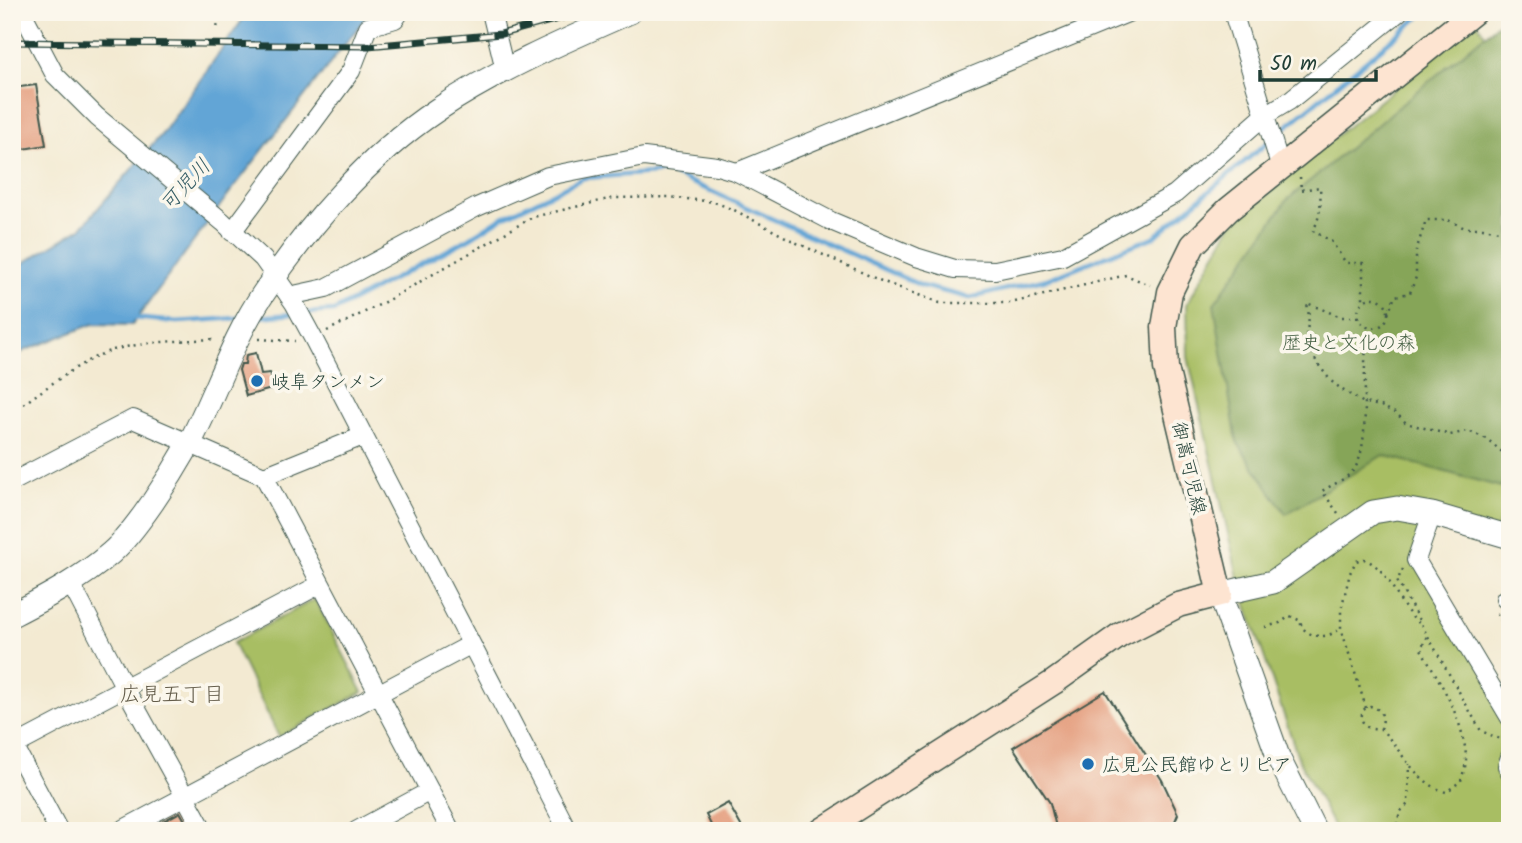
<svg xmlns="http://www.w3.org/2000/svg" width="1522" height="843" font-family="Kalam,'Klee One',sans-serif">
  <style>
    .green { fill: #a8be63; stroke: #647e4c; stroke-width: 2 }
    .forest { fill: #86a559; stroke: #527146; stroke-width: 2 }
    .water { fill: #62a5d6; stroke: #407185; stroke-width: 2 }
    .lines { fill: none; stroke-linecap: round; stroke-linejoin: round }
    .stream { stroke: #62a5d6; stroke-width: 4.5 }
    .building { fill: #e39877 }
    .minor-casing { stroke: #3f574c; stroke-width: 20 }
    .tertiary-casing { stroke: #3f574c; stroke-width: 25 }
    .secondary-casing { stroke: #3f574c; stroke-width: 27 }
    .path { stroke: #3f574c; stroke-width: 2.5; stroke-dasharray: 2 5; stroke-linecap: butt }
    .minor { stroke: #fff; stroke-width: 18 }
    .tertiary { stroke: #fff; stroke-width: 23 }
    .secondary { stroke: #fde4d1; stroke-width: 24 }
    .rail-casing { stroke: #1f3d34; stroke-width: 7 }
    .rail { stroke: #fbf7ec; stroke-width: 4.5; stroke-dasharray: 13; stroke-linecap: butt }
    .poi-dot { fill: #1f6fb2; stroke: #fbf7ec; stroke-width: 2.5 }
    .labels { text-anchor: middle; stroke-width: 7; stroke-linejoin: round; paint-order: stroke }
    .park-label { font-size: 19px; fill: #415d40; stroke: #fbf7ec }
    .poi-label { font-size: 19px; fill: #1f3d34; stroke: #fbf7ec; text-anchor: start }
    .street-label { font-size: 19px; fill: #1f3d34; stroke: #fbf7ec }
    .water-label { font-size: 21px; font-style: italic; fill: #335c65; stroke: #fbf7ec }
    .neighbourhood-label { font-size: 21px; fill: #645d4b; stroke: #fbf7ec }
  </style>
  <rect width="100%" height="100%" fill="#fbf7ec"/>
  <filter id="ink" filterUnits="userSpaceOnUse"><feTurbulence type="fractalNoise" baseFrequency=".0143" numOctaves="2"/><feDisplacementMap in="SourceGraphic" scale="14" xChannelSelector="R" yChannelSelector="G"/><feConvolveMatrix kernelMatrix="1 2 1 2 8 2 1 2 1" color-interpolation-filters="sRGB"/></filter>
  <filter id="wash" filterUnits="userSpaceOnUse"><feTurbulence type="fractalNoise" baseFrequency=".00686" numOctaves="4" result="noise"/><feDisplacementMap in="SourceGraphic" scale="28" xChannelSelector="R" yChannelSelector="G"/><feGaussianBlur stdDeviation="1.57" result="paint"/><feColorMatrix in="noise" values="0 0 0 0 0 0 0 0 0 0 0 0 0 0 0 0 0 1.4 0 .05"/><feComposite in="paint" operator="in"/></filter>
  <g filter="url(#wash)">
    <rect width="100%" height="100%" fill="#f3ead2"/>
    <g class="green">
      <path d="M1477,22L1510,74V500L1495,532L1432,514L1416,560L1510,711V831H1336L1299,760L1239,582L1188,357L1187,304L1231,225L1320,149Z"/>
      <path d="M315,599L363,692L279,737L233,643Z"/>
    </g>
    <path class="forest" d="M1510,14V470L1501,487L1383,455L1286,514L1237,442L1214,304L1287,200Z"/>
    <path class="water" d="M248,12H370L228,195L132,325L93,324L26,350L12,358V270L81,228L163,133Z"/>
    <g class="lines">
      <g class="stream">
        <path d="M1275,136L1425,12"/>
        <path d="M307,313L334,311L470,238L501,218L583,178L668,172L922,286L970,298L1047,279L1154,237L1268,142"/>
        <path d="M258,317L294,314"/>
        <path d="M133,318L177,322L239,318"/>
      </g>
    </g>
    <g id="blocks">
      <g class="building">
        <path d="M36,85L46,145L12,151V88Z"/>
        <path d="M256,353L261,374L270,373L275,388L246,396L239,370L241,364H245L246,355Z"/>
        <path d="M1105,691L1162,780L1178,814L1171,831H1057L1050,803L1013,747Z"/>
        <path d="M728,803L744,831H714L706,815Z"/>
        <path d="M180,812L191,831H145Z"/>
      </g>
    </g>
  </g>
  <g filter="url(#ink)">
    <use href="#blocks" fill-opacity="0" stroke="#3f574c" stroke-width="2"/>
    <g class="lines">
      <defs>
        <g id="minor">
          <path d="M22,12L55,75L97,117L223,222L263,259L294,303L313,338L568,831"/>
          <path d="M491,12L505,70"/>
          <path d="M1233,12L1281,168"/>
          <path d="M737,172L1130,12"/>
          <path d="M232,232L351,71L368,27L395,19L400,12"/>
          <path d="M289,296L326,288L477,207L548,176L644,157L717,166L737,172L831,221L916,257L955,269L995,270L1063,256L1175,194L1264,116L1289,101L1399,12"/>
          <path d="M264,476L363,436"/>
          <path d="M12,482L133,419L264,476L451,831"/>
          <path d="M1432,514L1416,560L1510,718"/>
          <path d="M71,584L125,688L204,831"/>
          <path d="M1505,599L1510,601"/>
          <path d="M14,746L59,831"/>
          <path d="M12,747L319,585"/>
          <path d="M1510,757L1507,766L1510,773"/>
          <path d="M120,831L470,645"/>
          <path d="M356,831L430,791"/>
        </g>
        <g id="tertiary">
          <path d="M12,615C47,597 81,579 111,553C136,531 171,476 188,446C215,396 231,341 263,294C308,226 368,156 437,110C497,70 564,41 630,12"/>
          <path d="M1315,831L1279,759L1220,594L1273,582L1373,512L1397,508L1432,514L1510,537"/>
        </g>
        <path id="secondary" d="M821,831L1054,682L1120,635L1178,605L1220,594L1166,368L1164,327L1170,292L1193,245L1228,210L1474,12"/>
      </defs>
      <use href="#minor" class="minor-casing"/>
      <use href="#tertiary" class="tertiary-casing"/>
      <use href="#secondary" class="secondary-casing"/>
      <g class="path">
        <path d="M217,27L224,12"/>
        <path d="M1300,177L1301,190L1320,187C1321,203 1321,216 1313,231L1331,241L1346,263H1363V301"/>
        <circle cx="1373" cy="313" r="15"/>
        <path d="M1388,314L1395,296L1410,293L1416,277V251L1426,220H1448L1465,228H1483L1510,233"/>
        <path d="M1358,317H1341L1307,303L1309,317L1306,338L1317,363L1331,381L1344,391L1364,403L1381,406L1397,414L1406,423L1450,435L1468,431L1487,439L1501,451H1510"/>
        <path d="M327,331L381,304L533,217L613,198L669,197L714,202L734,210L797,243L881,281L940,303H1011L1126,275L1150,285"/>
        <path d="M259,339L295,341"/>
        <path d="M12,412C40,393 82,359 113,350C147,341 180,341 215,339"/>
        <path d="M1338,513L1322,491C1330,486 1342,481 1350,474C1376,451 1357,363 1370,328"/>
        <path d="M1403,569L1397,581L1481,731L1507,742"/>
        <path d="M1497,614L1510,635"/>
        <path d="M1265,627L1280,623L1290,616L1301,621V626C1311,639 1328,639 1341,628"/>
        <path d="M1366,708L1341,628V610L1350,573L1356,561L1364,559C1393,571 1395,605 1419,623"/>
        <path d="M1381,729C1385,717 1382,709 1370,706L1363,710L1361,719C1366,728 1370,730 1381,729C1402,751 1416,783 1446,792L1461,781C1462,775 1466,767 1466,760C1466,723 1439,680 1421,649L1427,636"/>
        <path d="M1395,831L1400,812L1408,804L1409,764"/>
      </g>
      <use href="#minor" class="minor"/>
      <use href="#tertiary" class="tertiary"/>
      <use href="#secondary" class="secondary"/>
      <defs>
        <path id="rail" d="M12,42L368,46L501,34L584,12"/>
      </defs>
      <use href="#rail" class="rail-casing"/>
      <use href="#rail" class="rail"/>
    </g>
  </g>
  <g class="poi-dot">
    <circle cx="257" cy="381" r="7"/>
    <circle cx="1088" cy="764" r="7"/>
  </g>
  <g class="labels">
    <g class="park-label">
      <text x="1349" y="349">歴史と文化の森</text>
    </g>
    <g class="poi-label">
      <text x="271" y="388">岐阜タンメン</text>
      <text x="1102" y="771">広見公民館ゆとりピア</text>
    </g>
    <g class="street-label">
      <text transform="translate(1190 468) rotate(77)" y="7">御嵩可児線</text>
    </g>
    <g class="water-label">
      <text transform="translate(185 185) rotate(-47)" y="7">可児川</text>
    </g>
    <g class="neighbourhood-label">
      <text x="172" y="701">広見五丁目</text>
    </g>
  </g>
  <rect width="1522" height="843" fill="none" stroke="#fbf7ec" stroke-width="42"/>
  <path d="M1260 70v10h116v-10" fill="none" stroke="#1f3d34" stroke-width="3.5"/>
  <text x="1270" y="70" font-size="21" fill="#1f3d34" stroke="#fbf7ec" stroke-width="5" paint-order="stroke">50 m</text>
</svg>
